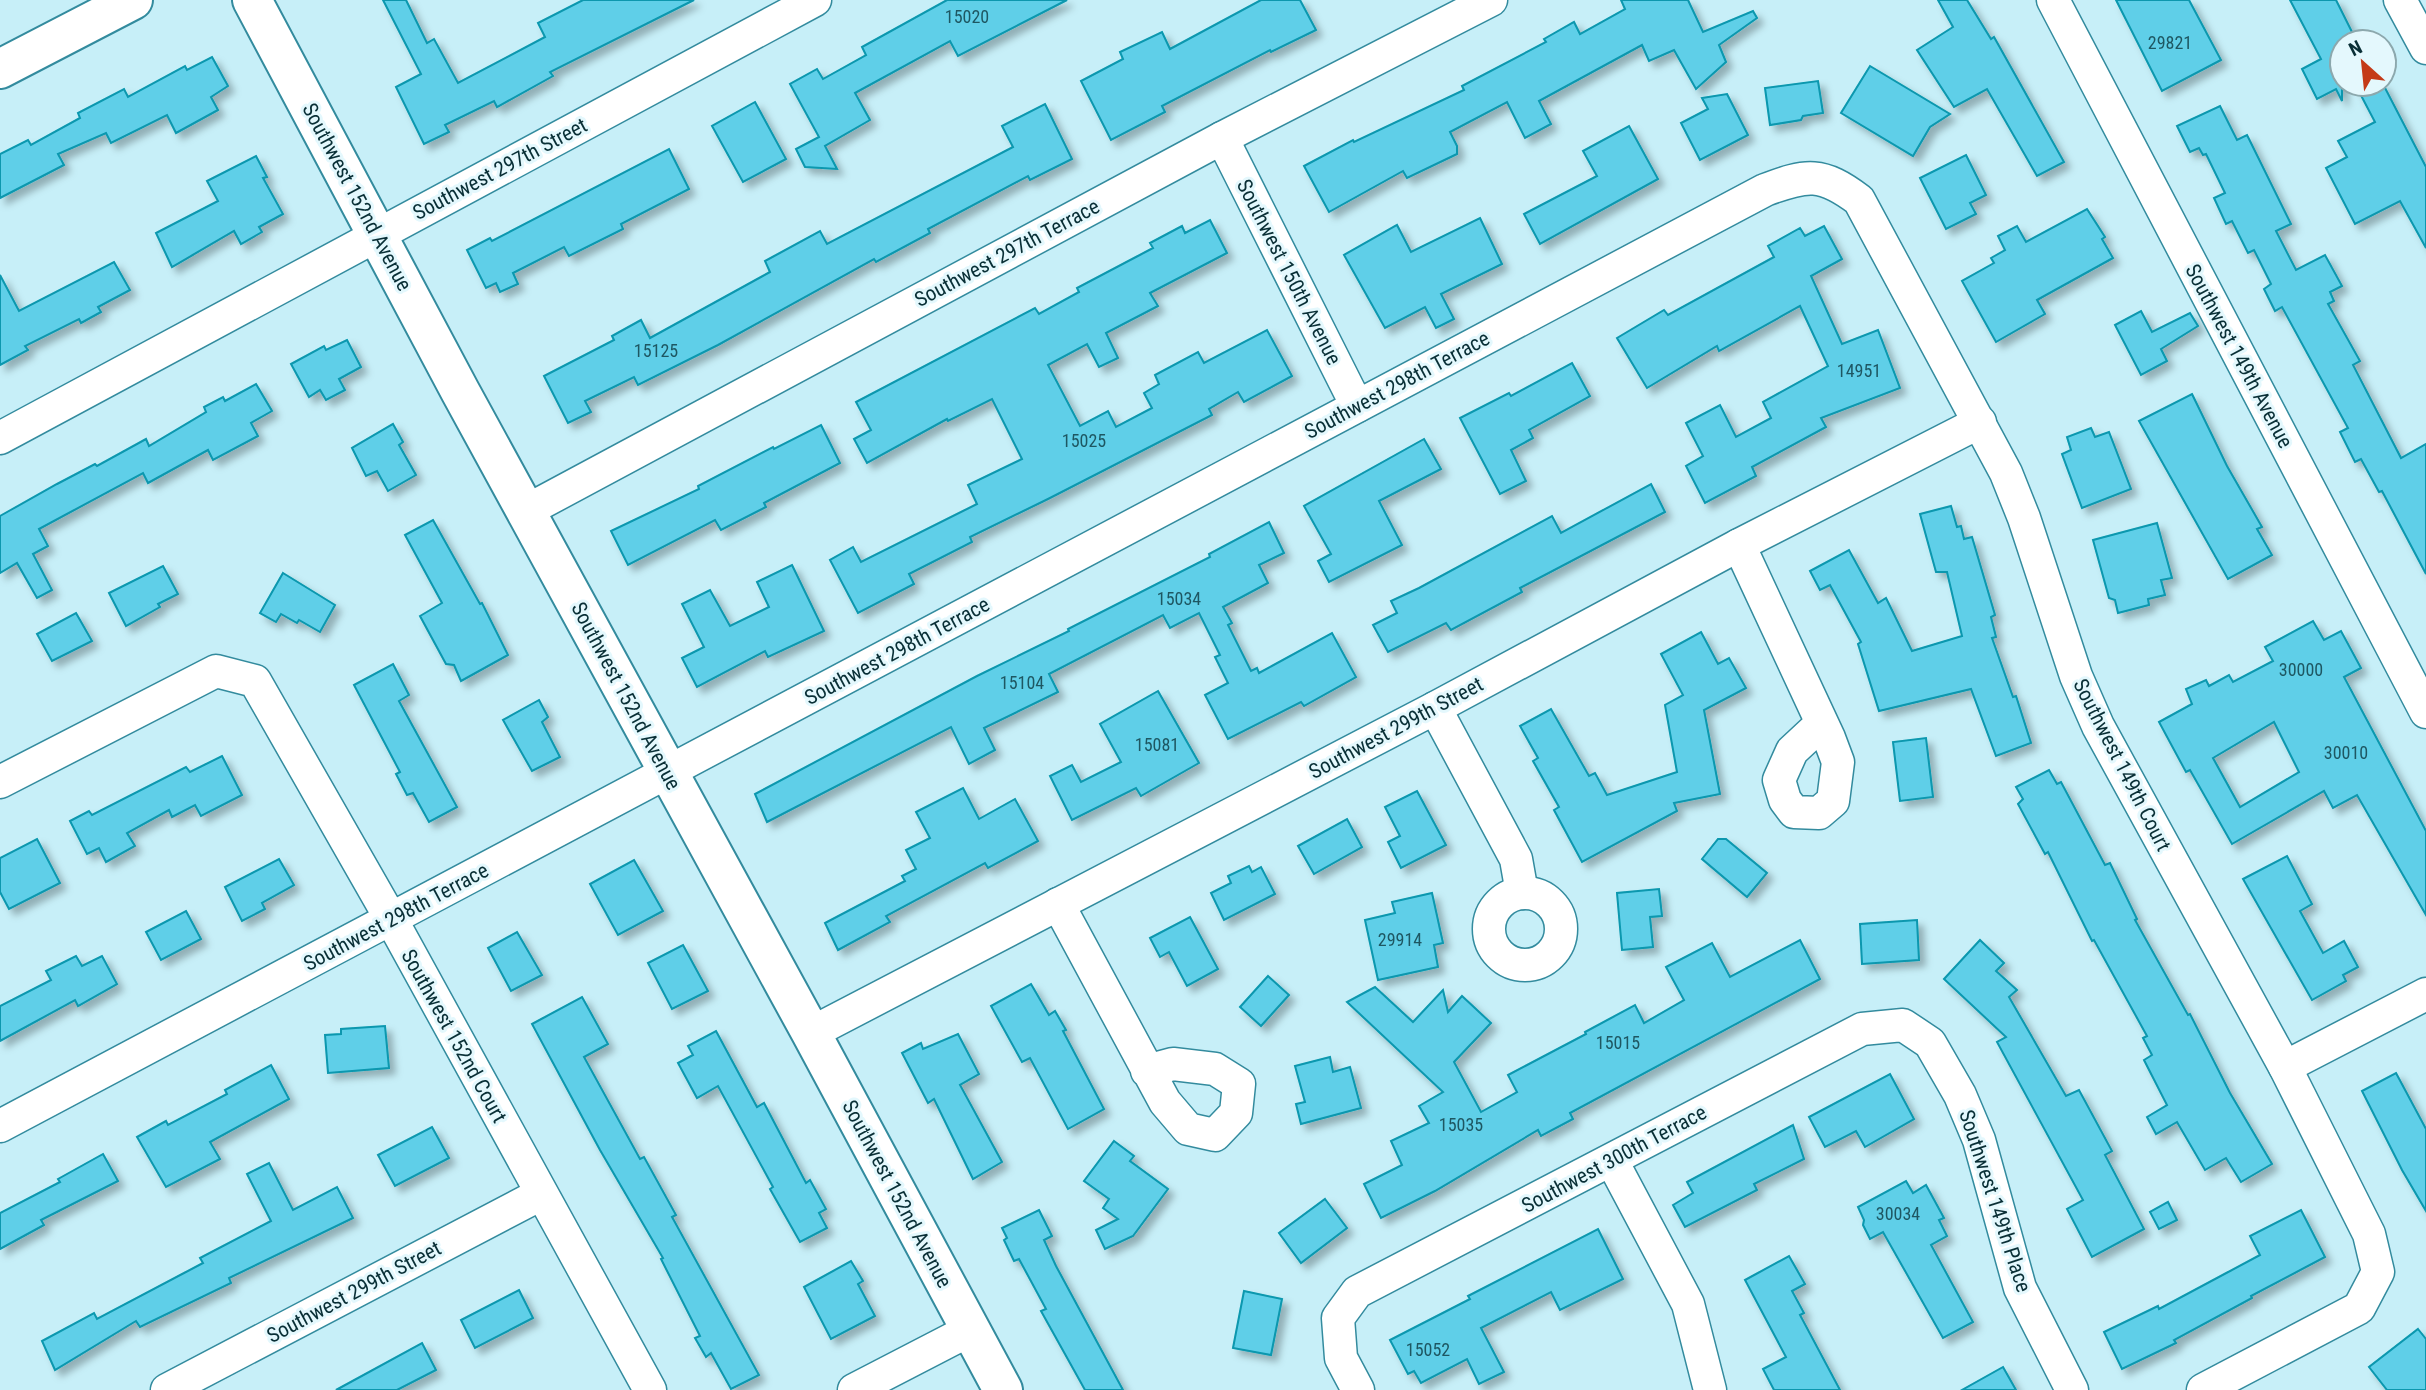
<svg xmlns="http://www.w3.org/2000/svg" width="2426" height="1390" font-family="'Roboto Condensed',sans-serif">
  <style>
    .building { fill: #5ecfe8; stroke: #0897ae; stroke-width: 2; fill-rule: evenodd; filter: url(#shadow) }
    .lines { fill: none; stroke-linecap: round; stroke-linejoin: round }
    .street-casing { stroke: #338b9e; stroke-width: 35 }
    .secondary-casing { stroke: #338b9e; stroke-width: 42 }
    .street { stroke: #fff; stroke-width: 32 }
    .secondary { stroke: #fff; stroke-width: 38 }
    .labels { text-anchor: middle; stroke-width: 6; stroke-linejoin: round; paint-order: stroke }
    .number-label { font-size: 18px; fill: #1e5762 }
    .street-label { font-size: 21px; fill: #092f36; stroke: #e4f8fd }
  </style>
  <defs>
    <filter id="shadow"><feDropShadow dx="6" dy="6" stdDeviation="3.5" flood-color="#0004"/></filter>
  </defs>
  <rect width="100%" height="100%" fill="#c7eff8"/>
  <g class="building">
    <path d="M383,0H406L427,43L434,39L458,83L545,37L538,23L583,0H694L550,72L553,76L497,107L494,101L445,125L449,132L424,144L396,87L421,74Z"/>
    <path d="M947,0H1067L958,56L950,41L855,93L870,120L825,146L837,169L805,167L796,149L819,137L790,84L817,69L823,79L866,55L862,47Z"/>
    <path d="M1261,0H1300L1316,30L1271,52L1270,50L1162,106L1165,112L1111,140L1081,81L1123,59L1120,52L1162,32L1170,49Z"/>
    <path d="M1621,0H1688L1703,32L1753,11L1757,18L1719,45L1726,62L1696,89L1674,50L1649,61L1642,45L1539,101L1551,124L1525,138L1507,102L1450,132L1457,146V154L1407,178L1403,171L1329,212L1304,166L1353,140L1354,142L1464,90L1462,86L1546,42L1544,39L1574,22L1580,34L1625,9Z"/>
    <path d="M1938,0H1967L1991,39L1994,37L2064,162L2037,176L1987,89L1954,107L1917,50L1953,27Z"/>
    <path d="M2116,0H2189L2221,60L2162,91Z"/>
    <path d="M2290,0H2336L2357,42H2342V101L2336,89L2317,99L2302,69L2321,59Z"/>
    <path d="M212,57L228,86L211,97L218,110L176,133L167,115L111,143L106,133L58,154L64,165L0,198V154L28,140L31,145L80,118L78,113L124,89L128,97L185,66L187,70Z"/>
    <path d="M1870,66L1950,114L1930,127L1913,156L1841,113Z"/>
    <path d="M1818,81L1823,113L1803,116L1801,120L1770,125L1765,88Z"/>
    <path d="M2355,84H2383L2426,167V248L2400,201L2355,224L2326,168L2347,157L2338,141L2375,122Z"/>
    <path d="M1727,94L1748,135L1700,160L1681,123L1708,109L1702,98Z"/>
    <path d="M755,102L786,159L743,182L712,126Z"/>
    <path d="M1045,104L1072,159L1030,180L1028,176L928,229L930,233L876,262L874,259L718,345L638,385L634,377L585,401L591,412L568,423L544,376L614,340L612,336L641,320L650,338L770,272L765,261L820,231L827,244L1013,147L1002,126Z"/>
    <path d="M2220,106L2237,140L2247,135L2249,139L2291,224L2276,231L2296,270L2325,255L2342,286L2330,292L2334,301L2328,304L2360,361L2353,365L2401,458L2426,444V574L2382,491L2379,492L2361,459L2355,462L2340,432L2348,428L2282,307L2275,311L2264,289L2271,284L2254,250L2248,253L2232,221L2226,224L2214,198L2225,193L2206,154L2203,155L2199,148L2190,152L2177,126Z"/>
    <path d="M1629,126L1658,179L1540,244L1524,214L1597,176L1583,151Z"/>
    <path d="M669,149L689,189L621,224L623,229L569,256L564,247L513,273L518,284L500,292L496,283L486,288L467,250L490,238L492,241Z"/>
    <path d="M1966,155L1986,195L1970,203L1976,214L1946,229L1920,178Z"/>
    <path d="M256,156L267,177L263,178L283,214L259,227L262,232L241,244L234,231L172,267L156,233L218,201L207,181Z"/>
    <path d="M2087,209L2105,237L2102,239L2113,258L2037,300L2045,314L1996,342L1962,281L1994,263L1991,258L2005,250L1998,236L2017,226L2026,242Z"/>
    <path d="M1480,218L1502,264L1441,294L1454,319L1436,328L1425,307L1385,328L1344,255L1397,225L1411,252Z"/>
    <path d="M1210,220L1227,253L1150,293L1158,306L1106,333L1118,358L1099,367L1087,344L1048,365L1080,426L1108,411L1116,427L1152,408L1144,393L1159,384L1155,375L1198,352L1204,363L1267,330L1292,376L1244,402L1238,392L1209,409L1212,415L1048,499L970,537L972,542L909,574L914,584L858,613L830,560L853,547L861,562L977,504L968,485L1022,459L992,399L948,421L947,419L867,463L854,439L871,430L856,402L1035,308L1039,314L1079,292L1077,288L1153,248L1150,243L1182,226L1185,233Z"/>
    <path d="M1824,226L1842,259L1811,276L1842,344L1878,330L1900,388L1821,418L1826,427L1752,467L1756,476L1705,503L1686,466L1703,456L1686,423L1720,405L1736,437L1771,418L1763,402L1828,366L1800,306L1719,351L1717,346L1647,388L1617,338L1664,310L1668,315L1774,257L1768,246L1800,228L1805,236Z"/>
    <path d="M114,262L130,290L98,307L101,312L81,323L79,319L25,346L28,350L0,365V275L19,311Z"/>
    <path d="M2141,311L2152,332L2190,313L2198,326L2161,349L2167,361L2141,375L2115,325Z"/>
    <path d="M347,340L361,367L339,379L345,390L326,400L320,390L309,397L291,364L324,346L326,350Z"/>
    <path d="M1572,363L1590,396L1529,430L1533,438L1511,450L1526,481L1500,494L1460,418L1509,393L1511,396Z"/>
    <path d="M256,384L272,411L251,423L258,436L213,460L208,450L148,483L143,473L39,529L48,546L33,554L52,590L37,598L17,563L0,573V516L57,484L95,464L97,466L146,439L149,446L206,412L204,407L223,397L225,401Z"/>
    <path d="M2192,394L2227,466L2262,527L2257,529L2272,555L2228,579L2139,421Z"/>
    <path d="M393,424L403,442L399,445L416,475L388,491L377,471L366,476L352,448Z"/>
    <path d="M821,425L840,463L764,503L766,507L721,530L715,520L628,565L611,531L699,489L698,486L773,447L774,449Z"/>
    <path d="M2091,428L2095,437L2109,432L2131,489L2082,508L2062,454L2071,450L2067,437Z"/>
    <path d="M1424,439L1441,469L1379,501L1402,545L1329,582L1318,561L1331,554L1304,506Z"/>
    <path d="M1651,484L1665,512L1520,588L1522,592L1451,630L1446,623L1388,652L1373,625L1397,613L1391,601L1419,588L1552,516L1561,533Z"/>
    <path d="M1951,506L1957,527L1961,526L1964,539L1972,537L1995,615L1991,617L1996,637L1992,638L2013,697L2016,696L2031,743L1996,756L1971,689L1879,711L1858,644L1861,642L1830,585L1820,590L1810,571L1849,550L1878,603L1886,598L1912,651L1962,636L1947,572H1936L1920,514Z"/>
    <path d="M433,520L480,604L482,603L508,655L461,681L454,665L446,664L420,616L442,603L405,535Z"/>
    <path d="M1269,522L1284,553L1259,565L1268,583L1223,607L1232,623L1228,625L1251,671L1257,668L1259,673L1332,633L1356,677L1304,706L1301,702L1228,739L1205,695L1228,683L1215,657L1220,655L1199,613L1170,628L1163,615L1049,674L1058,692L984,728L995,750L969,764L951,727L767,822L755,794L977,676L1069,631L1068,629L1210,557L1209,554Z"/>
    <path d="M2157,523L2172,578L2161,580L2165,595L2148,599L2149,605L2118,613L2115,600L2109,598L2093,540Z"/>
    <path d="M792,565L824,631L768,657L765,651L697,687L682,658L704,647L682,604L710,590L730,626L769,607L757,582Z"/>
    <path d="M163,566L178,594L158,604L160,607L126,626L109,593Z"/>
    <path d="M283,573L335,605L320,632L299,620L297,623L281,614L276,622L260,613Z"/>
    <path d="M76,613L92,641L52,661L37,634Z"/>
    <path d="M2313,621L2324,640L2341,631L2361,668L2344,677L2426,831V915L2357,795L2333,808L2324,791L2232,844L2190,770L2186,772L2159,722L2192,704L2186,689L2206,680L2209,686L2229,675L2233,682L2273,661L2265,647ZM2274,722L2299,772L2240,807L2213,758Z"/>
    <path d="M1701,632L1718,664L1729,658L1746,688L1704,710L1720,794L1674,803L1677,811L1582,862L1554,810L1559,807L1533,761L1538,758L1520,726L1551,709L1589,776L1595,773L1607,795L1677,772L1665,705L1683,695L1661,654Z"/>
    <path d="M393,664L409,695L399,701L457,807L429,822L413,793L407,795L396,774L400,772L354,685Z"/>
    <path d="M1158,691L1199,763L1141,796L1136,788L1072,820L1050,776L1072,765L1081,782L1121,762L1100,724Z"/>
    <path d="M539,700L548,717L542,722L560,757L532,771L503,720Z"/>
    <path d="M1926,738L1933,797L1900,801L1893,742Z"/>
    <path d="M222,756L242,795L201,816L195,805L172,817L169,810L127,833L135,846L106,862L99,848L87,854L70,821L89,811L92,815L186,767L190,772Z"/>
    <path d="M2049,770L2057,784L2061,782L2105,865L2110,863L2137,919L2135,920L2188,1015L2190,1014L2230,1093L2272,1164L2241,1182L2226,1158L2205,1170L2177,1122L2156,1134L2147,1117L2167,1105L2144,1060L2152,1055L2143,1038L2147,1036L2094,940L2092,941L2048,852L2045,854L2018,804L2023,799L2016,787Z"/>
    <path d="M963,788L979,819L1015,799L1038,841L988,868L985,863L886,916L890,922L838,950L825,923L905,881L902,876L916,869L906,850L930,838L916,812Z"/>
    <path d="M1417,791L1446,845L1401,868L1388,842L1400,836L1385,807Z"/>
    <path d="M1347,819L1362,847L1314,874L1298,846Z"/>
    <path d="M37,839L60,883L9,909L0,892V858Z"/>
    <path d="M1718,839H1726L1767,873L1747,897L1702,859Z"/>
    <path d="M2287,856L2312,904L2300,911L2323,953L2344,941L2358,967L2343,975L2346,981L2312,1000L2243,879Z"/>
    <path d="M279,859L294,885L262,903L265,909L242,921L225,887Z"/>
    <path d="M634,860L663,911L618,935L590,884Z"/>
    <path d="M1249,866L1252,872L1261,867L1275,894L1224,920L1211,893L1231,883L1228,876Z"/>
    <path d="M1659,889L1662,916L1650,917L1653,947L1622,950L1617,893Z"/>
    <path d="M1432,893L1443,943L1434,945L1438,967L1378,980L1365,920L1395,913L1392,902Z"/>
    <path d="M186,911L201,939L161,960L146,932Z"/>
    <path d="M1190,917L1218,969L1187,986L1169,952L1160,957L1150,938Z"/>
    <path d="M1917,920L1919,960L1862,964L1860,924Z"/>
    <path d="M517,932L542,975L511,991L488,948Z"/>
    <path d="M1800,940L1820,979L1570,1113L1573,1119L1541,1136L1538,1130L1435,1191L1381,1218L1364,1184L1402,1165L1391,1141L1429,1123L1419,1106L1443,1092L1347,1002L1375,987L1413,1022L1443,990L1448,1012L1462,996L1491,1023L1454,1062L1481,1112L1517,1092L1508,1075L1586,1034L1585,1032L1635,1005L1644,1023L1684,1000L1666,967L1712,943L1730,977Z"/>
    <path d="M1980,940L2004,963L1996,971L2017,990L2009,997L2066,1096L2079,1090L2112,1151L2105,1155L2144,1229L2092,1257L2067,1209L2083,1200L1997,1042L2006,1037L1944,979Z"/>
    <path d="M683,945L708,991L672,1009L648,963Z"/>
    <path d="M76,956L82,966L102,956L117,984L78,1006L75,1000L0,1041V1006L51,980L46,971Z"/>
    <path d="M1268,976L1289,995L1261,1026L1240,1007Z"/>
    <path d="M1031,984L1049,1015L1055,1011L1066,1030L1063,1031L1104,1109L1068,1129L1030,1058L1022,1062L991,1006Z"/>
    <path d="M582,997L608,1044L584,1057L640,1159L644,1157L676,1215L672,1217L759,1375L731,1389L711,1353L706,1357L695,1338L700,1336L661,1259L663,1258L600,1150L532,1024Z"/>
    <path d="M385,1026L389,1068L328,1073L325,1035L341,1034V1029Z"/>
    <path d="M716,1031L757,1107L764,1103L806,1183L810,1180L826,1209L819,1213L827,1228L800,1242L770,1189L773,1187L718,1086L697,1098L678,1063L693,1055L688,1046Z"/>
    <path d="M958,1034L979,1074L960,1085L1002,1162L973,1179L934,1099L928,1103L902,1053L921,1043L923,1049Z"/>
    <path d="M1330,1057L1333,1072L1350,1067L1361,1108L1301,1124L1296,1104L1305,1102L1295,1066Z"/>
    <path d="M271,1065L289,1099L210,1142L220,1159L166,1187L137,1137L166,1121L168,1125L227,1094L225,1090Z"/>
    <path d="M2396,1073L2426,1129V1211L2402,1170L2362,1091Z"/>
    <path d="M1890,1074L1914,1119L1865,1147L1856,1131L1825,1147L1809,1117Z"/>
    <path d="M1793,1125L1804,1159L1754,1184L1757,1190L1685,1227L1673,1205L1693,1193L1687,1182Z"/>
    <path d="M432,1127L449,1158L395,1186L378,1155Z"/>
    <path d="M1114,1141L1134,1156L1130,1161L1168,1189L1133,1236L1105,1249L1096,1230L1118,1219L1103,1208L1109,1199L1084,1181Z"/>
    <path d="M103,1154L118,1181L41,1220L44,1225L0,1249V1213L60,1182L58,1179Z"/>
    <path d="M269,1163L293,1210L337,1187L353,1218L229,1278L231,1283L140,1327L136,1321L55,1370L42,1341L94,1313L97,1319L203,1263L200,1258L271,1221L247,1174Z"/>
    <path d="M1906,1181L1913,1193L1926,1185L1944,1218L1939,1220L1947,1236L1931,1245L1973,1322L1943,1338L1883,1232L1870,1239L1863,1225L1864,1220L1858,1207Z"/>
    <path d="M1325,1199L1347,1228L1301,1263L1279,1233Z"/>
    <path d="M2168,1202L2177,1220L2159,1229L2150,1212Z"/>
    <path d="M1039,1210L1052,1236L1044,1240L1056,1266L1123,1390H1085L1041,1311L1046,1309L1019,1259L1014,1261L1004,1240L1007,1238L1002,1228Z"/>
    <path d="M2301,1210L2325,1257L2251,1296L2252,1298L2174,1340L2176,1343L2122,1369L2104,1332L2158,1306L2159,1309L2260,1255L2250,1236Z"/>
    <path d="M1598,1229L1623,1279L1560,1310L1551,1292L1481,1328L1504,1372L1479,1384L1467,1359L1421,1383L1414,1371L1408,1374L1390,1340L1470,1299L1468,1296Z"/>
    <path d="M1789,1256L1805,1284L1792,1291L1804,1313L1800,1315L1840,1390H1774L1763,1369L1786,1357L1745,1280Z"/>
    <path d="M851,1261L863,1281L858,1284L875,1316L831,1339L804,1287Z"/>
    <path d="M519,1290L533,1318L475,1348L461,1320Z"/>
    <path d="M1244,1291L1282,1299L1271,1355L1233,1348Z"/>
    <path d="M2418,1329L2426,1339V1390H2387L2369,1367Z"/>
    <path d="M422,1343L436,1370L397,1390H336Z"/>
    <path d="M2003,1367L2016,1390H1962Z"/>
  </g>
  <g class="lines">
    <defs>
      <g id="street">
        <path d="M2053,0L2426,712"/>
        <path d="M2400,0L2426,48"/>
        <path d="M1222,138L1357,406"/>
        <path d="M0,438L815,0"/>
        <path d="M526,511L1222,138L1491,0"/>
        <path d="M1739,545L1829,738L1838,762L1833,801L1819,813L1794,812L1785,800L1779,780L1792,751L1821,724"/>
        <path d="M1435,708L1516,859L1522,893"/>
        <path d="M0,782L216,671L255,681L391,919L650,1390"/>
        <circle cx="1525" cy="929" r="36"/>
        <path d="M1058,904L1165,1102L1188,1129L1215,1135L1236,1113L1239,1084L1215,1069L1173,1064L1147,1071"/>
        <path d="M811,1033L1435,708L1739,545L1980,422"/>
        <path d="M2285,1067L2426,994"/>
        <path d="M0,1126L1765,190C1807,174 1822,172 1859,200L2006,473L2024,518L2076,676L2098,726L2285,1067L2369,1234L2378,1272L2359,1308L2203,1390"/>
        <path d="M1612,1161L1688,1304L1710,1390"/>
        <path d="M167,1390L541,1194"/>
        <path d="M854,1390L970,1330"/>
        <path d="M1358,1390L1341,1358L1338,1318L1357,1292L1862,1029L1903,1025L1930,1043L1960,1095L1979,1140L2020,1288L2072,1390"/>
      </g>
      <g id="secondary">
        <path d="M252,0L460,391L811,1033L1003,1390"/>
        <path d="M0,69L133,0"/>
      </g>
    </defs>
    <use href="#street" class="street-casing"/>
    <use href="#secondary" class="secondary-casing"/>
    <use href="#street" class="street"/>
    <use href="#secondary" class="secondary"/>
  </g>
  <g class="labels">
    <g class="number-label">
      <text x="967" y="23">15020</text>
      <text x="2170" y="49">29821</text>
      <text x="656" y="357">15125</text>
      <text x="1859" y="377">14951</text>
      <text x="1084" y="447">15025</text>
      <text x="1179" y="605">15034</text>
      <text x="2301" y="676">30000</text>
      <text x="1022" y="689">15104</text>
      <text x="1157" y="751">15081</text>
      <text x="2346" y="759">30010</text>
      <text x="1400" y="946">29914</text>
      <text x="1618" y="1049">15015</text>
      <text x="1461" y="1131">15035</text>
      <text x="1898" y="1220">30034</text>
      <text x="1428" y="1356">15052</text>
    </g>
    <g class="street-label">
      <text transform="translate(500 169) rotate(-28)" y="7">Southwest 297th Street</text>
      <text transform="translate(357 197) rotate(62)" y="7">Southwest 152nd Avenue</text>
      <text transform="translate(1007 253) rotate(-28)" y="7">Southwest 297th Terrace</text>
      <text transform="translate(1289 272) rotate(63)" y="7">Southwest 150th Avenue</text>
      <text transform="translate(2239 356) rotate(62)" y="7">Southwest 149th Avenue</text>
      <text transform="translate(1397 385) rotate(-28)" y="7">Southwest 298th Terrace</text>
      <text transform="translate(897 651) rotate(-28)" y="7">Southwest 298th Terrace</text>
      <text transform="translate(626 696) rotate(62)" y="7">Southwest 152nd Avenue</text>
      <text transform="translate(1396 728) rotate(-28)" y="7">Southwest 299th Street</text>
      <text transform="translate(2122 765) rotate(63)" y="7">Southwest 149th Court</text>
      <text transform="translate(396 917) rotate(-28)" y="7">Southwest 298th Terrace</text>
      <text transform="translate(454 1036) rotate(61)" y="7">Southwest 152nd Court</text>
      <text transform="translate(1614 1159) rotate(-28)" y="7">Southwest 300th Terrace</text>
      <text transform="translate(897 1194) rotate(62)" y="7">Southwest 152nd Avenue</text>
      <text transform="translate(1995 1201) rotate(72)" y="7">Southwest 149th Place</text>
      <text transform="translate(354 1292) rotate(-28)" y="7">Southwest 299th Street</text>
    </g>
  </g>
  <g transform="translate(2363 63) rotate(333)"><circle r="33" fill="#e4f8fd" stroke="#8ca8ad" stroke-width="2"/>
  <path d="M0-5L12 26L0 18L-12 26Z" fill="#c43a18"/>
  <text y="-10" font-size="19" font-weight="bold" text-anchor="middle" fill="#092f36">N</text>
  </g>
</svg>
